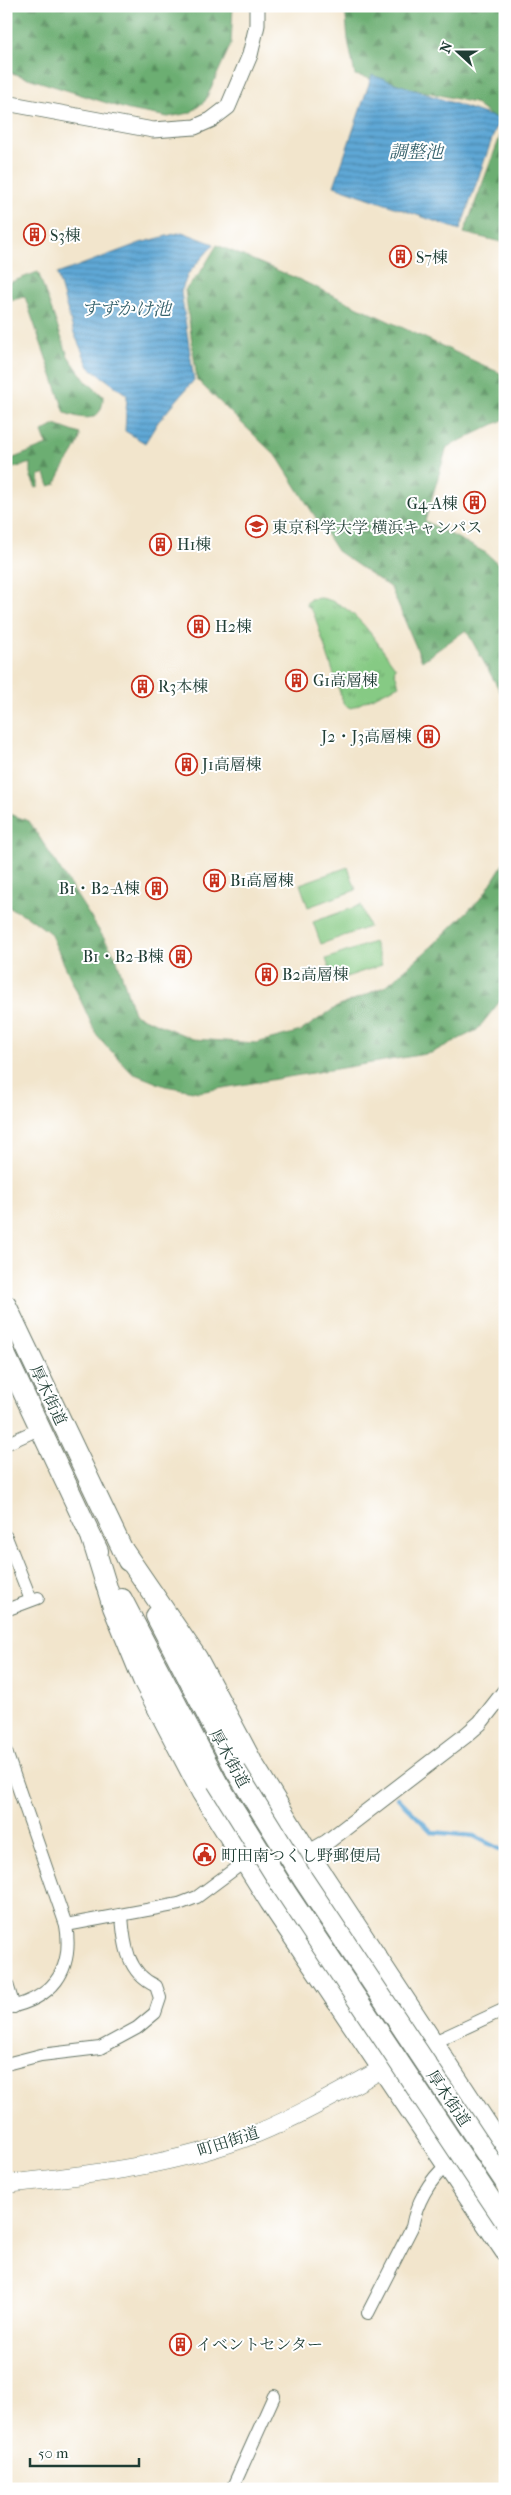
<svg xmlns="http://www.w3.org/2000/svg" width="511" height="2495" font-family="'IM FELL French Canon','Noto Serif JP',serif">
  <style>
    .grass { fill: url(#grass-tufts); stroke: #52845c }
    .forest { fill: url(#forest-firs); stroke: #467653 }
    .pitch { fill: #86ca84; stroke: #52845c }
    .water { fill: url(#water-rules); stroke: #3e7284 }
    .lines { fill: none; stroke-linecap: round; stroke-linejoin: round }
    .stream { stroke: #5ea7d5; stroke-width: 4.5 }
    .minor-casing { stroke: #697869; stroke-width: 14 }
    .tertiary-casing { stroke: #697869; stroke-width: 17 }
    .secondary-casing { stroke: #697869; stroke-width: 19 }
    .trunk-casing { stroke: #697869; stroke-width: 22 }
    .minor { stroke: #fff; stroke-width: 12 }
    .tertiary { stroke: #fff; stroke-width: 15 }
    .secondary { stroke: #fff; stroke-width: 18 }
    .trunk { stroke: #fff; stroke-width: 20 }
    .trunk-bridge-casing { stroke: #697869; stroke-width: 22; stroke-linecap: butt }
    .trunk-bridge { stroke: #fff; stroke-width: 20 }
    .labels { text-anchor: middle; stroke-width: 4; stroke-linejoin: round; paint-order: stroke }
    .poi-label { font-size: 16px; fill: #1f3d34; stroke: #fff; text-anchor: start }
    .street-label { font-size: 16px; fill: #1f3d34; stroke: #fff }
    .water-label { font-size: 18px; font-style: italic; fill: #35626c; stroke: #fff }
  </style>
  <defs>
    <pattern id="grass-tufts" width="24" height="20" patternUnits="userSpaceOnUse" patternTransform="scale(1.25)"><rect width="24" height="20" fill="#86ca84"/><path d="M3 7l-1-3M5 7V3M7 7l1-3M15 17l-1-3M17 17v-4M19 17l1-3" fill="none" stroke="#6da56d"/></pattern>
    <pattern id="forest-firs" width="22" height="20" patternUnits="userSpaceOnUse" patternTransform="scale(1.25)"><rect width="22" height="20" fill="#6cae72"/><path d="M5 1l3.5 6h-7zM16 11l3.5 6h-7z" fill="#588f5e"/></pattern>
    <pattern id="water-rules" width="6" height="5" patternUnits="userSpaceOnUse" patternTransform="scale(1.25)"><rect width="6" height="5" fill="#5ea7d5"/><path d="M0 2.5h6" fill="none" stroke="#4d89ae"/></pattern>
  </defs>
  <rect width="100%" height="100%" fill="#fff"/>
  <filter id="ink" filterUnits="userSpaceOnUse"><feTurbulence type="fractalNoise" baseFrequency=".02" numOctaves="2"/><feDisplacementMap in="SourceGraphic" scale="10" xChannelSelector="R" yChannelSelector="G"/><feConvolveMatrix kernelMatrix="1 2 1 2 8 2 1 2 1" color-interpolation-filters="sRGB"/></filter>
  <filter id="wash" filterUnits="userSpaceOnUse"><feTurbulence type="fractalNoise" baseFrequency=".0096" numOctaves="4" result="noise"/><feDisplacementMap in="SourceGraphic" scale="20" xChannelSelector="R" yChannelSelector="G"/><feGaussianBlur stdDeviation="1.12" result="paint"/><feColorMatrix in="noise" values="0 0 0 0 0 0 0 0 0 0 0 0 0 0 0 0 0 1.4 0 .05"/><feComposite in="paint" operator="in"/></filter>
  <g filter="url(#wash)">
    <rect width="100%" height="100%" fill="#f2e5cc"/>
    <path class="grass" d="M321,598C356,604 375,641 396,668L394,670L399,685L351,708L344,705L314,614L306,604L310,599Z"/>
    <g class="forest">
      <path d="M6,6H233L231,44L205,101L190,113L168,117L129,110L6,71Z"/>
      <path d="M345,6H505V243L464,233L504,126L474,103L355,75L348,40Z"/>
      <path d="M217,245L298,279L500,373L505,379V419L447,447L425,521L486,553L505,570V700L466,630L422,661L391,588L337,551L278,458L197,380L185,290L200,273Z"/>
      <path d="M38,272L68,356L85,380L103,396C103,423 85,420 65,413L25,297L12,300L6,286V284Z"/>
      <path d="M55,425L80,434C81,447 61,467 56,484L49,486L45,474L39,475V487L36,488L31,477V463L6,470V461L47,445L42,432Z"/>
      <path d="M6,813L29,821L116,957L134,1014L193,1039L256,1043L301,1031L335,1008L386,986L431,947L483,896L505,861V995L477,1030L431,1053L199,1092L165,1086L132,1073L97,1036L50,933L27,916L6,906Z"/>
    </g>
    <g class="pitch">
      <path d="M348,867L356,890L308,907L300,884Z"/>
      <path d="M361,905L369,927L321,944L313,922Z"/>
      <path d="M374,942L382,965L334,981L326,959Z"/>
    </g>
    <g class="water">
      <path d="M372,75L499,119L460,230L334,186Z"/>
      <path d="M182,232L214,244L188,274L181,292L194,380L158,422L145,443L125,431L127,395L89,367L74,333L57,274L140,243Z"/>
    </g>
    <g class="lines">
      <path class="stream" d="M398,1798L432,1832L474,1836L505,1852"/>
    </g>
  </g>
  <g filter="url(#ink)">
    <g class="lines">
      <defs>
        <g id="minor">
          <path d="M6,1444L41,1428"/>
          <path d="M6,1537L31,1600"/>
          <path d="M6,1610L38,1598"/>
          <path d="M6,1752L66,1925C74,1972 52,1999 6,2008"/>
          <path d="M66,1925L179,1904L197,1897L244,1862"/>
          <path d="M6,1981L14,2007"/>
          <path d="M432,2043L505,2009"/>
          <path d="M6,2064L41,2055L100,2048L137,2028L155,2013L160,1998L156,1986C127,1973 124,1944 122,1916"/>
          <path d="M368,2313L412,2227C416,2204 429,2180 447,2165"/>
          <path d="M232,2489L274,2396"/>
        </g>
        <g id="tertiary">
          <path d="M6,103L153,130L195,127L211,120L228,107L250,55L257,25V6"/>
          <path d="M308,1853L327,1842L465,1736L480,1723L505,1691"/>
        </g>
        <path id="secondary" d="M6,2184C91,2175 178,2165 258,2133C317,2108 372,2073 429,2044"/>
        <g id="trunk">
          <path d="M6,1305L128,1561"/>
          <path d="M6,1356L98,1551"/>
          <path d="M92,1539L113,1607L143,1680L202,1793L270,1902L505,2251"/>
          <path d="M123,1550L197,1658L252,1762L308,1853L505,2152"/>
          <path d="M122,1599L217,1782"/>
          <path d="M156,1616L236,1771"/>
        </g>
      </defs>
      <use href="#minor" class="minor-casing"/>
      <use href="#tertiary" class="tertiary-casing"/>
      <use href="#secondary" class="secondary-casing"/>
      <use href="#trunk" class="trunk-casing"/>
      <use href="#minor" class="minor"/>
      <use href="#tertiary" class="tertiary"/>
      <use href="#secondary" class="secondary"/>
      <use href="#trunk" class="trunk"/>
      <defs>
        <g id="trunk-bridge">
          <path d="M236,1771L303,1879L505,2182"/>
          <path d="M217,1782L285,1891L505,2221"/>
        </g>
      </defs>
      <use href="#trunk-bridge" class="trunk-bridge-casing"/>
      <use href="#trunk-bridge" class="trunk-bridge"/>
    </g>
  </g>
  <defs>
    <symbol id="building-ring" viewBox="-11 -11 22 22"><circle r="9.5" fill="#fff" stroke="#c8321e" stroke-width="1.5"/><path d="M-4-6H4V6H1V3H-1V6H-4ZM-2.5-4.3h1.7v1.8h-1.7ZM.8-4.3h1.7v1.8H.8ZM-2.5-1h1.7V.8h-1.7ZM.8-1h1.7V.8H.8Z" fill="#c8321e"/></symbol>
    <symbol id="university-ring" viewBox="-11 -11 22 22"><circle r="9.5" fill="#fff" stroke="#c8321e" stroke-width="1.5"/><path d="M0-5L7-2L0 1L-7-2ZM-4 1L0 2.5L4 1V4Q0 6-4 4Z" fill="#c8321e"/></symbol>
    <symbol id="civic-ring" viewBox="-11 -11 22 22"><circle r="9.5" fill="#fff" stroke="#c8321e" stroke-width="1.5"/><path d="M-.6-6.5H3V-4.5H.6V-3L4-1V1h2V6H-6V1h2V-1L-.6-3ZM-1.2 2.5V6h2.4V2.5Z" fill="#c8321e"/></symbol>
  </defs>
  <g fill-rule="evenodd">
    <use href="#building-ring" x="22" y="222" width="25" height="25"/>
    <use href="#building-ring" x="388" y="244" width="25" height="25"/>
    <use href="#building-ring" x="462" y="490" width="25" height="25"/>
    <use href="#university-ring" x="244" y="514" width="25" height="25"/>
    <use href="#building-ring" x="148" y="532" width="25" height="25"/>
    <use href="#building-ring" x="186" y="614" width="25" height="25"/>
    <use href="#building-ring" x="284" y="668" width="25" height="25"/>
    <use href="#building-ring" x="130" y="674" width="25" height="25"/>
    <use href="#building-ring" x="416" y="724" width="25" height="25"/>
    <use href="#building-ring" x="174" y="752" width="25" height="25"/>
    <use href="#building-ring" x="202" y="868" width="25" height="25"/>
    <use href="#building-ring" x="144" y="876" width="25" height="25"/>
    <use href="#building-ring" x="168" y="944" width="25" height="25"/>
    <use href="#building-ring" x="254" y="962" width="25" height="25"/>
    <use href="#civic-ring" x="192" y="1842" width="25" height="25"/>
    <use href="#building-ring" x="168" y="2332" width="25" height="25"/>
  </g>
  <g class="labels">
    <g class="poi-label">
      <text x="50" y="241">S3棟</text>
      <text x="416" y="263">S7棟</text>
      <text x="458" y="509" text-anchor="end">G4-A棟</text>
      <text x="272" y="533">東京科学大学 横浜キャンパス</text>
      <text x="177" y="550">H1棟</text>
      <text x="215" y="632">H2棟</text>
      <text x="313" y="686">G1高層棟</text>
      <text x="158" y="692">R3本棟</text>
      <text x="412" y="742" text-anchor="end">J2・J3高層棟</text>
      <text x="202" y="770">J1高層棟</text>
      <text x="230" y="886">B1高層棟</text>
      <text x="140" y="894" text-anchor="end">B1・B2-A棟</text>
      <text x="164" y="962" text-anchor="end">B1・B2-B棟</text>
      <text x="282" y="980">B2高層棟</text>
      <text x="221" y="1861">町田南つくし野郵便局</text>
      <text x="196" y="2350">イベントセンター</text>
    </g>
    <g class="street-label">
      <text transform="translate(49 1395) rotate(65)" y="6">厚木街道</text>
      <text transform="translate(230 1758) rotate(61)" y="6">厚木街道</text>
      <text transform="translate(449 2098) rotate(56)" y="6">厚木街道</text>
      <text transform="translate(228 2141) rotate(-18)" y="6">町田街道</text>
    </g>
    <g class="water-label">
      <text x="416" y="158">調整池</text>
      <text x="126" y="315">すずかけ池</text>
    </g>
  </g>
  <rect width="511" height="2495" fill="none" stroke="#fff" stroke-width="25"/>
  <g transform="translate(458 52) rotate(291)" stroke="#ffffff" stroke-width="4" paint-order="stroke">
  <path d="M0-4L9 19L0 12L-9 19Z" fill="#1f3d34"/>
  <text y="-8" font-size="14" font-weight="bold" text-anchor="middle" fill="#1f3d34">N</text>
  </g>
  <path d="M30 2458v8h109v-8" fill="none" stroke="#1f3d34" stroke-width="2.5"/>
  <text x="38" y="2458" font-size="15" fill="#1f3d34" stroke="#ffffff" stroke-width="4" paint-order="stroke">50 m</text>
</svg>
